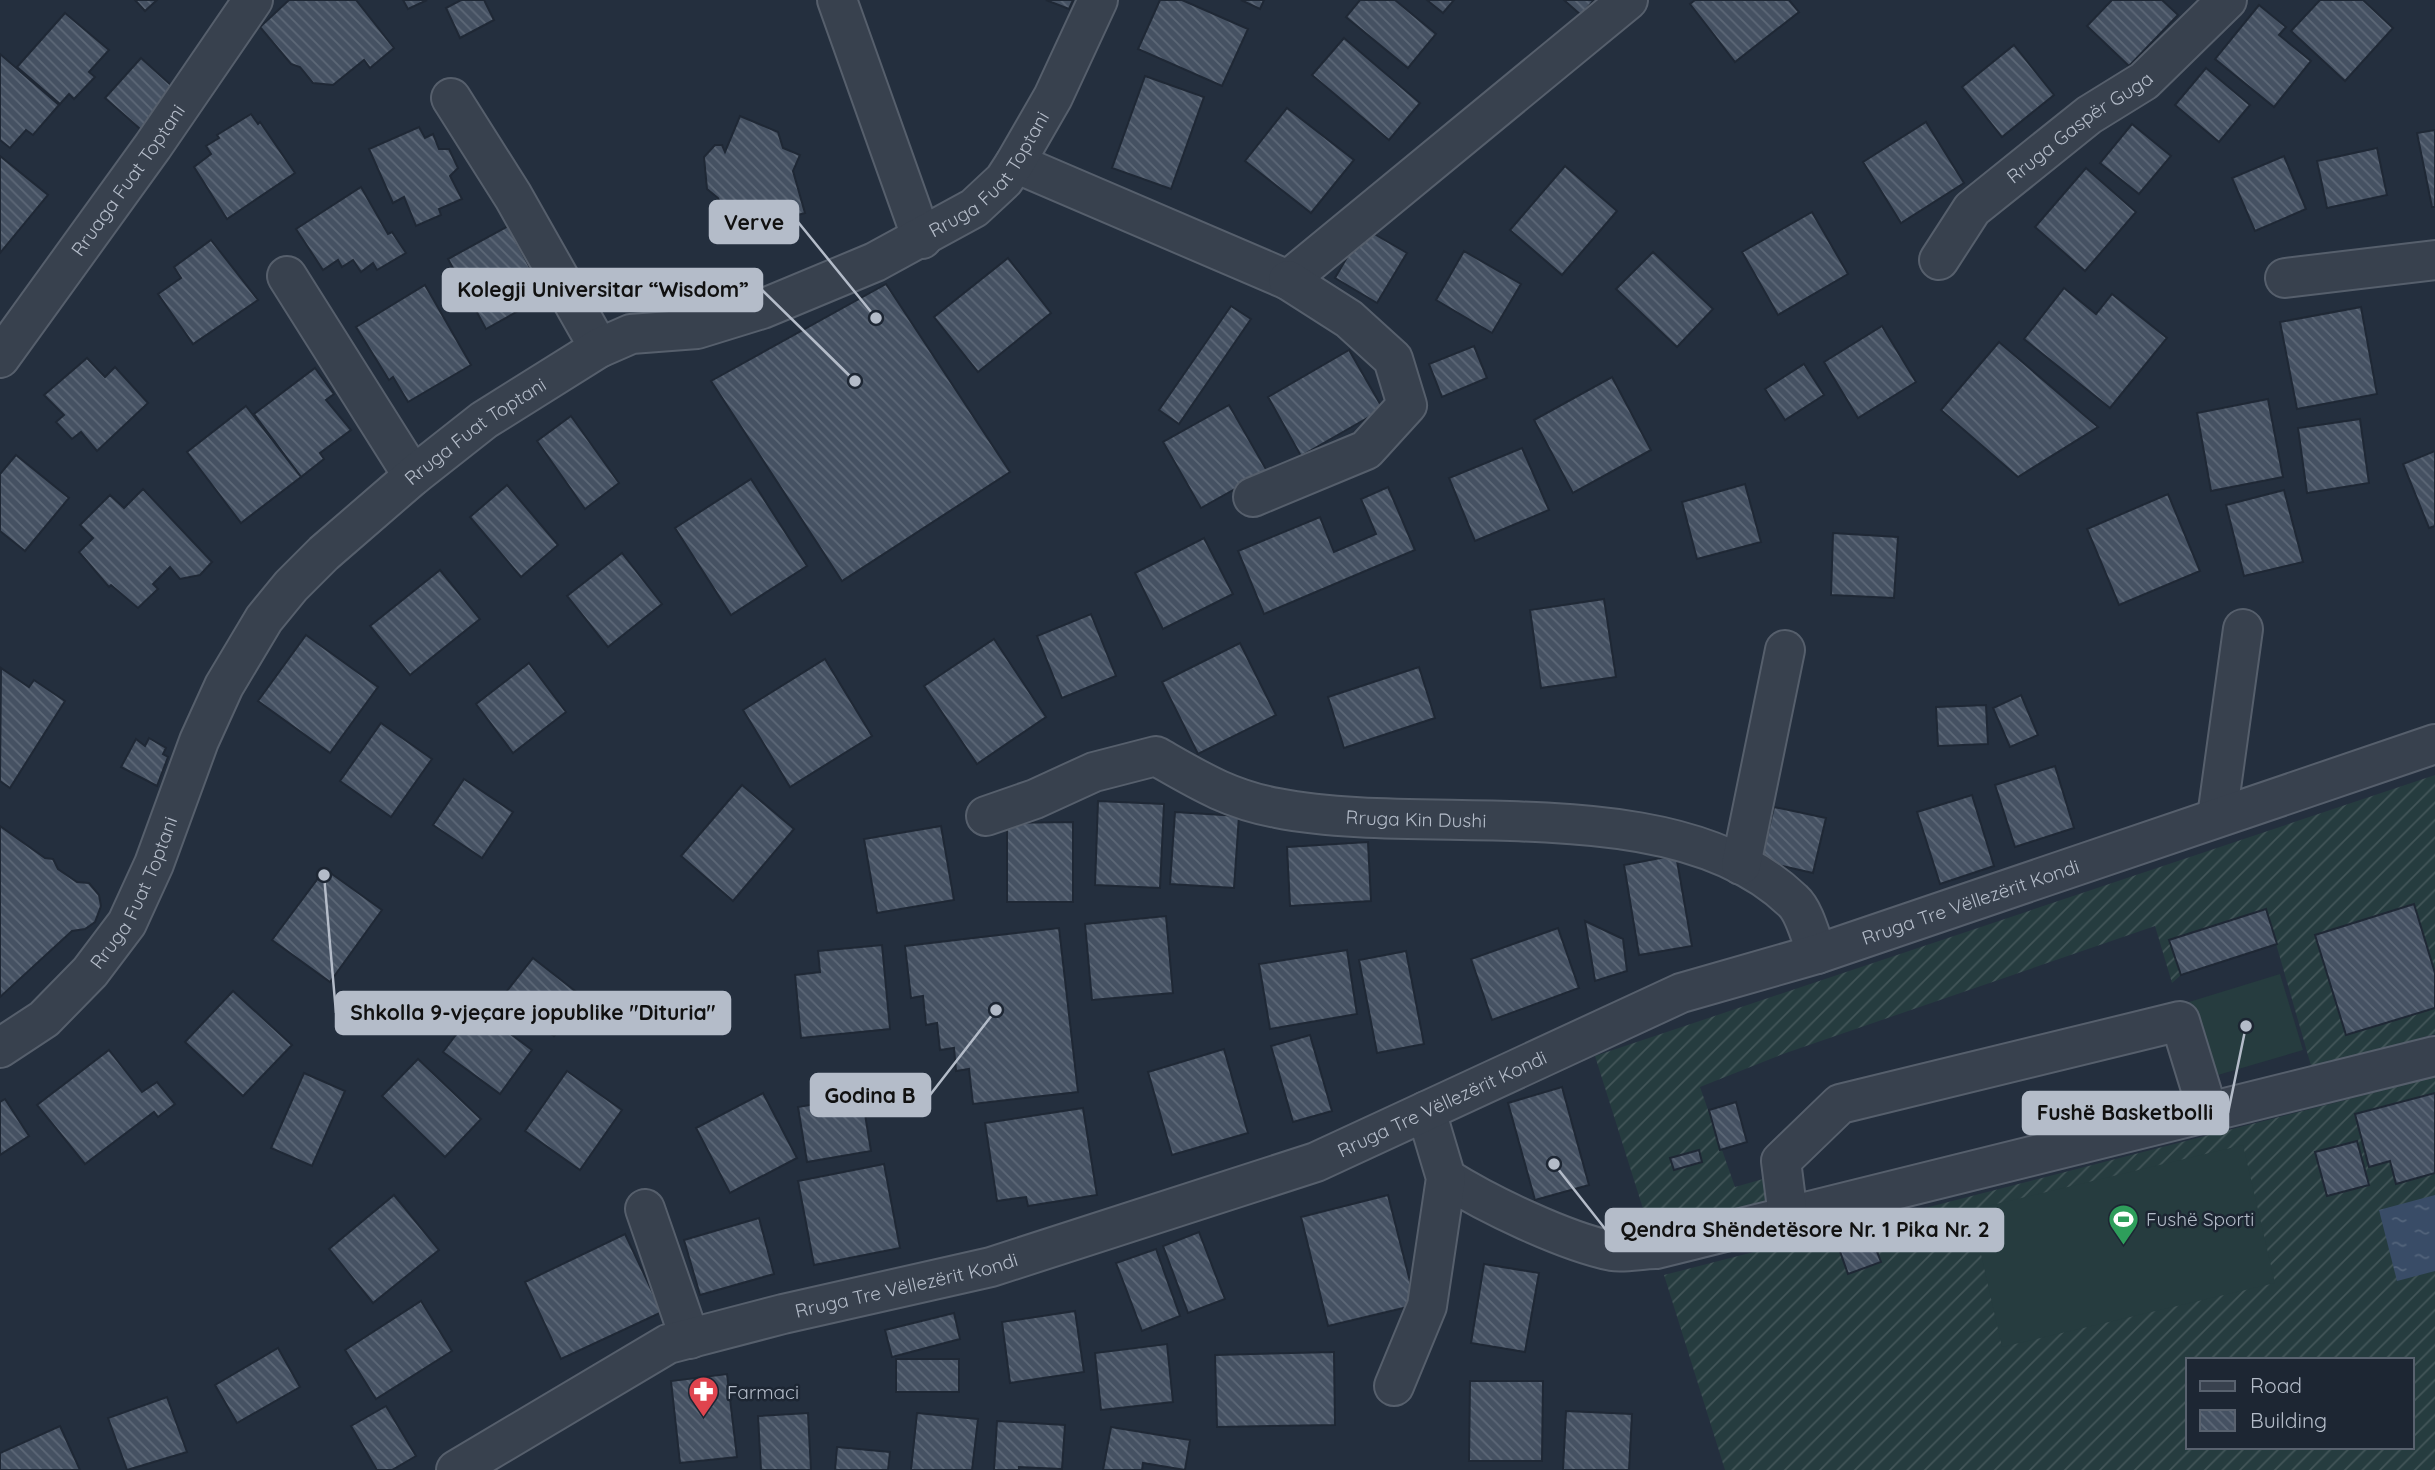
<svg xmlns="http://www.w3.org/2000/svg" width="2435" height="1470" font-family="Quicksand,sans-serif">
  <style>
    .garden { fill: url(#garden-furrows); fill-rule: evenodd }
    .pitch { fill: #263c3f }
    .water { fill: url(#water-ripples) }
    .building { fill: url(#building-back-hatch); stroke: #1f2835; stroke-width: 2 }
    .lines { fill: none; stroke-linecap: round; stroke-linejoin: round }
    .minor-casing { stroke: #565f6c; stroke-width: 42 }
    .minor { stroke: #38414e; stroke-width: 38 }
    .labels { text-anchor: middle; stroke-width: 5; stroke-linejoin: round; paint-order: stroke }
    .street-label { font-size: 19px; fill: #b4bcc9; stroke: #1d2633 }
    .poi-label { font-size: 19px; fill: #b4bcc9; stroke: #1d2633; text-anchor: start }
    .leader { fill: none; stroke: #b4bcc9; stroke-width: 2.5 }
    .callout-dot { fill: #b4bcc9; stroke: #1d2633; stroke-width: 2.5 }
    .callout { fill: #b4bcc9; stroke: #b4bcc9; stroke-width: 2.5 }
    .callout-label { font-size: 21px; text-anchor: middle; font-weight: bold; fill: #111 }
  </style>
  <defs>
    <pattern id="garden-furrows" width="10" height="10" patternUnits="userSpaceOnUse" patternTransform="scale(1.75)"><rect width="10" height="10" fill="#263c3f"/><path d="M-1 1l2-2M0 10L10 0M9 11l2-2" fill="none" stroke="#435659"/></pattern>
    <pattern id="water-ripples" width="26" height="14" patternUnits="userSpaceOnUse" patternTransform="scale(1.75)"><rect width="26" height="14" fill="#394c67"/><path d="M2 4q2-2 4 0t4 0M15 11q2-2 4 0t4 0" fill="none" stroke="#53647b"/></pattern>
    <pattern id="building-back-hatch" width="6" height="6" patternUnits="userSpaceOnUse" patternTransform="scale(1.75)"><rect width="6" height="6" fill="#455162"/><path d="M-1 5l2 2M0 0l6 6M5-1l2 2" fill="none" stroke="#5d6877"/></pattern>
  </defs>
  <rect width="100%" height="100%" fill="#242f3e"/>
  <g class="garden">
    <path d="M2435,775V1034L2312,1069L2266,909L2170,940L2181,975L2172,983L2155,926L1783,1054L1700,1087L1735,1187L1763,1179L1769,1206L1650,1231L1595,1056Z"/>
    <path d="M2435,1077V1470H1725L1664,1275ZM2188,1360H2412V1447H2188Z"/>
  </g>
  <g class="pitch">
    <path d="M2280,974L2303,1050L2211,1077L2189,1002Z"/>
    <path d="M2243,1145L2275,1283L2002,1347L1971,1210Z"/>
  </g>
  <path class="water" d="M2435,1195V1271L2397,1281L2379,1210Z"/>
  <g class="building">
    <path d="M135,0H157L145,11Z"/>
    <path d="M289,0H356L394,48L370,68L364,60L333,85L313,83L300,67L291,64L260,27Z"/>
    <path d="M403,0H427L408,9Z"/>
    <path d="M461,0H484L494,20L460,38L446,8Z"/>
    <path d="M1046,0H1073L1069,9Z"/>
    <path d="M1160,0H1182L1248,29L1222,86L1138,49Z"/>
    <path d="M1241,0H1264L1260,9Z"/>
    <path d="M1360,0H1395L1436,34L1408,68L1346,17Z"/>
    <path d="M1427,0H1454L1443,13Z"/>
    <path d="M1564,0H1594L1581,15Z"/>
    <path d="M1695,0H1789L1799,12L1735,62L1690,4Z"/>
    <path d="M2112,0H2162L2178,15L2129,66L2087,26Z"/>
    <path d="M2320,0H2363L2393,28L2345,81L2291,31Z"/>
    <path d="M2259,5L2286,27L2279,35L2311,61L2274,107L2215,59Z"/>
    <path d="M65,13L109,50L89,72L95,77L74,99L69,94L60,104L17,67Z"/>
    <path d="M1344,38L1420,103L1389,140L1312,75Z"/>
    <path d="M2014,45L2054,95L2002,137L1962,87Z"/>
    <path d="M0,54L59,105L33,135L26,130L10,148L0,140Z"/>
    <path d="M141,58L182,95L147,135L105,98Z"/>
    <path d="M2206,68L2250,105L2219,142L2175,105Z"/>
    <path d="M1145,76L1204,97L1171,189L1112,168Z"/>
    <path d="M1287,108L1354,160L1311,213L1245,161Z"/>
    <path d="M251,114L258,124L260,122L295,173L227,219L194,167L211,154L206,146L219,138L217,135Z"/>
    <path d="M740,116L778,132L783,148L800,155L793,171L805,213L766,224L763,213L730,229L718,198L707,189L704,157L715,145H722L725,152Z"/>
    <path d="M1926,122L1964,183L1901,223L1863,162Z"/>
    <path d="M2132,124L2171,156L2139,194L2100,163Z"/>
    <path d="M419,127L425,138L433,134L439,149H449L458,168L450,176L462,199L439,209L441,215L416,226L404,197L393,203L369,149Z"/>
    <path d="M2435,130V207H2432L2417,133Z"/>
    <path d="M2377,148L2387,195L2327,208L2317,161Z"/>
    <path d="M0,156L48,195L0,253Z"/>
    <path d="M2284,156L2306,209L2255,231L2232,178Z"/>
    <path d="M1565,166L1617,211L1562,275L1510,230Z"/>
    <path d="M2086,168L2136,212L2085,271L2035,227Z"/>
    <path d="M361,187L388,234L392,232L406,253L377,270L373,263L361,272L353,260L342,267L338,260L323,270L296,229Z"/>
    <path d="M1812,212L1848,274L1778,315L1742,252Z"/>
    <path d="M508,226L545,296L486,329L448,259Z"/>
    <path d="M1364,228L1407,253L1377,303L1335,278Z"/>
    <path d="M211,240L258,300L193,344L158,294L181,278L174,267Z"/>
    <path d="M1464,251L1521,284L1492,333L1436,300Z"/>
    <path d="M1653,252L1713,309L1677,347L1616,289Z"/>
    <path d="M1008,258L1051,313L978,372L934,317Z"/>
    <path d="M886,284L1010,472L842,581L711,381Z"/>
    <path d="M425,285L471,365L408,402L393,377L389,380L356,327Z"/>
    <path d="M2064,288L2096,314L2112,294L2167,338L2110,408L2024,339Z"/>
    <path d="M1231,306L1251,319L1179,424L1159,410Z"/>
    <path d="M2361,307L2377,394L2297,409L2280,322Z"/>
    <path d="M1882,326L1916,382L1858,418L1824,362Z"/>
    <path d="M1999,342L2098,427L2018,477L1941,410Z"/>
    <path d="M1474,346L1487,378L1442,397L1429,364Z"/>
    <path d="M1349,350L1383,409L1301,456L1268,397Z"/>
    <path d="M87,358L105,377L115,367L148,403L97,451L81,432L72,439L56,422L64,415L44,395Z"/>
    <path d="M1804,364L1824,395L1785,420L1765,389Z"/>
    <path d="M315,368L334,394L326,400L351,430L320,453L324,459L301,477L254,414Z"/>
    <path d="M1612,377L1651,450L1573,493L1534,420Z"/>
    <path d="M2268,399L2283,477L2211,491L2197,413Z"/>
    <path d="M1229,405L1267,471L1201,508L1163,442Z"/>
    <path d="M246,406L301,477L241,523L187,452Z"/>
    <path d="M571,416L619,483L585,509L537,441Z"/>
    <path d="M2360,419L2369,483L2307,493L2298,428Z"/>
    <path d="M1522,448L1549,510L1475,541L1449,478Z"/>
    <path d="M2435,451V526L2429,528L2403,464Z"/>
    <path d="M16,455L69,498L25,551L0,531V474Z"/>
    <path d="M751,479L807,566L731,615L675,528Z"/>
    <path d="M1745,484L1761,542L1697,559L1682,502Z"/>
    <path d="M507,485L558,545L521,577L470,517Z"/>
    <path d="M1388,487L1415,550L1264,614L1238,551L1320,517L1334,552L1376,534L1361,499Z"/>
    <path d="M143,489L212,562L200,575L180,579L170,567L153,584L158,589L138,608L111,585L109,587L79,552L93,538L80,525L110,495L124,508Z"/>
    <path d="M2284,490L2303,562L2244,576L2226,505Z"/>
    <path d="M2168,494L2200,571L2119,605L2087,529Z"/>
    <path d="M1833,533L1898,537L1894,598L1831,595Z"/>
    <path d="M1204,538L1233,594L1163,629L1135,573Z"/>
    <path d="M622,553L662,604L608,647L567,596Z"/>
    <path d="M440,570L480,619L410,675L370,626Z"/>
    <path d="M1604,599L1616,677L1541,688L1530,610Z"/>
    <path d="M1091,614L1116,676L1062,698L1037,636Z"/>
    <path d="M306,635L378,687L330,753L258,701Z"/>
    <path d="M994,639L1046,717L977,764L924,686Z"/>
    <path d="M1240,643L1276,715L1198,754L1162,682Z"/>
    <path d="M825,659L872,736L790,787L743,710Z"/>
    <path d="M529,663L566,712L513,753L476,704Z"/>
    <path d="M1419,667L1435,718L1344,748L1328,697Z"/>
    <path d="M1,668L29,687L34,680L65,701L10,788L0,781Z"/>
    <path d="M2021,695L2038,735L2010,747L1993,708Z"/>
    <path d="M1986,705L1988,744L1938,746L1936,707Z"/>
    <path d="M381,723L432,759L391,817L340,781Z"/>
    <path d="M149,738L166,748L163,754L168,757L157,786L121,767L136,739L145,746Z"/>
    <path d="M2055,766L2074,828L2015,847L1995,785Z"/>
    <path d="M464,779L513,812L482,858L433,825Z"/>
    <path d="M742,785L794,829L733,901L681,856Z"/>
    <path d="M1972,795L1994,866L1940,884L1917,812Z"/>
    <path d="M1098,801L1164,804L1160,888L1095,885Z"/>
    <path d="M1774,807L1826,818L1813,873L1761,861Z"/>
    <path d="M1175,812L1239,816L1234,888L1170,884Z"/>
    <path d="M1073,822V902H1007V823Z"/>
    <path d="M0,826L45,858L53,859L58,869L77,882L89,883L99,895L101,906L95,922L85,929L72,931L0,997Z"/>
    <path d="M941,826L954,900L877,913L864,839Z"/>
    <path d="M1368,842L1371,901L1290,906L1287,847Z"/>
    <path d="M1676,855L1692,946L1639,955L1624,865Z"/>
    <path d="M325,869L382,910L330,982L272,940Z"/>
    <path d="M2414,904L2435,973V1008L2346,1035L2315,935Z"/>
    <path d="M2266,909L2277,944L2181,975L2169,940Z"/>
    <path d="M1166,916L1173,993L1092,1000L1085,924Z"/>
    <path d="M1585,921L1623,939L1627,971L1595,981Z"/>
    <path d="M1059,928L1078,1092L973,1104L969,1069L956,1071L954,1048L940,1050L937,1023L926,1025L923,996L911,998L905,946Z"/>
    <path d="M1558,928L1579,988L1492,1020L1471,959Z"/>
    <path d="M882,945L890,1029L801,1038L795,975L820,972L818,951Z"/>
    <path d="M1347,950L1357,1014L1270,1029L1259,964Z"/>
    <path d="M1406,951L1424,1044L1377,1053L1359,960Z"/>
    <path d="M533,958L584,998L554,1036L503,996Z"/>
    <path d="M233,991L292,1045L243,1096L185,1042Z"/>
    <path d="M476,1008L532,1050L500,1094L443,1052Z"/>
    <path d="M1310,1035L1332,1111L1293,1122L1271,1046Z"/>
    <path d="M1224,1049L1248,1133L1172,1155L1148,1072Z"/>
    <path d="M109,1050L142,1092L157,1082L175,1104L158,1117L154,1112L85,1164L37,1105Z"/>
    <path d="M418,1059L481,1119L445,1157L382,1096Z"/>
    <path d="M567,1071L622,1110L580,1170L525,1131Z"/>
    <path d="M304,1073L345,1091L312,1166L271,1148Z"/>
    <path d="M1562,1087L1589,1185L1535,1200L1508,1103Z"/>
    <path d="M763,1093L797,1158L730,1193L696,1128Z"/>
    <path d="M2435,1093V1173L2396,1184L2390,1161L2369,1167L2355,1114Z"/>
    <path d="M862,1096L871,1151L807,1162L798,1107Z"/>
    <path d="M5,1099L29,1136L0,1155V1102Z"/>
    <path d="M1736,1102L1747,1142L1720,1150L1709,1110Z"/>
    <path d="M1083,1108L1097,1195L1028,1206L1026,1197L997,1201L985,1123Z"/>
    <path d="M2357,1141L2369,1185L2327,1196L2315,1152Z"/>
    <path d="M1699,1150L1702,1162L1674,1170L1670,1158Z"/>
    <path d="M884,1164L900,1248L814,1265L798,1181Z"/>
    <path d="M394,1195L439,1250L373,1303L329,1249Z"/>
    <path d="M1388,1195L1416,1305L1328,1326L1301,1217Z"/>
    <path d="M759,1218L774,1274L700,1295L684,1240Z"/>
    <path d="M1869,1231L1881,1262L1848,1274L1837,1243Z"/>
    <path d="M1199,1232L1225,1299L1188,1313L1163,1246Z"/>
    <path d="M625,1234L662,1312L561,1359L525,1282Z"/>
    <path d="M1156,1249L1180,1316L1142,1331L1116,1263Z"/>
    <path d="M1484,1264L1539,1273L1525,1352L1471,1343Z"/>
    <path d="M421,1301L452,1351L376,1399L345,1350Z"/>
    <path d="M1075,1311L1084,1372L1010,1383L1002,1322Z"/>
    <path d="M954,1313L960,1339L892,1357L885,1330Z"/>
    <path d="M1167,1344L1173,1402L1101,1410L1095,1353Z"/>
    <path d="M278,1348L300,1387L237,1423L215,1385Z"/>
    <path d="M1334,1352L1335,1425L1217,1427L1215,1355Z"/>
    <rect x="896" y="1359" width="63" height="33"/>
    <path d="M727,1374L737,1457L680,1463L671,1381Z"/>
    <path d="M1470,1381H1543L1542,1461H1469Z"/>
    <path d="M167,1397L187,1452L127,1470L108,1418Z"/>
    <path d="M386,1406L416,1456L392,1470H377L351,1426Z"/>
    <path d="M1566,1411L1632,1414L1629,1470H1563Z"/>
    <path d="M808,1413L811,1470H761L758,1416Z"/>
    <path d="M917,1413L978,1419L972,1470H911Z"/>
    <path d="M997,1421L1065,1425L1062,1469L1019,1467V1470H994Z"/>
    <path d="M60,1426L80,1470H0V1453Z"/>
    <path d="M1111,1427L1190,1440L1185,1470L1143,1463L1142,1470H1103Z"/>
    <path d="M837,1447L890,1452L888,1470H835Z"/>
  </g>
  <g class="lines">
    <defs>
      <g id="minor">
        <path d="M837,0L922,239"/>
        <path d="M451,98L513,196L599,348"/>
        <path d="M1015,163L1288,280L1628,0"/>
        <path id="s1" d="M1939,260L1972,209L2089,115L2144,81L2227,0"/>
        <path d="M287,276L413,476"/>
        <path d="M2285,278L2435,260"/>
        <path id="s2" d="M0,358L153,146L253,0"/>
        <path d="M1253,497L1366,450L1407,405L1393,359L1349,319L1288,280"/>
        <path id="s3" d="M986,816L1035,799L1094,772L1156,756C1198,780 1228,799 1277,808C1429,838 1674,786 1793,901C1805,912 1811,939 1817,954"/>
        <path d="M2217,817L2243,629"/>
        <path d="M1741,865L1785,650"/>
        <path id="s4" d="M0,1048L44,1019L90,972L127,923L154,864L199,741L224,686L264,619L291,586L324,553L413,476L484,420L599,348L631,334L697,329L762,309L875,262L974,208L1004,180L1015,163L1053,97L1098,0"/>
        <path d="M1446,1178C1487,1204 1564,1241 1612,1251C1625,1253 1642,1249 1656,1249L2435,1056"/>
        <path d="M645,1209L690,1339"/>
        <path d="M1788,1216L1781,1161L1840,1104L2180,1021L2208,1112"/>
        <path d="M1394,1386L1427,1306L1446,1178L1426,1111"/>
        <path id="s5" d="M456,1470L668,1344L783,1314L991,1267L1316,1162L1681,993L1817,954L2435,744"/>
      </g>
    </defs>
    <use href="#minor" class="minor-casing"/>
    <use href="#minor" class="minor"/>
  </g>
  <defs>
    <symbol id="stadium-pin" viewBox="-11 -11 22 30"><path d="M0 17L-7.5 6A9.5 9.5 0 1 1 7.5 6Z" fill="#2e9e5b" stroke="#1d2633"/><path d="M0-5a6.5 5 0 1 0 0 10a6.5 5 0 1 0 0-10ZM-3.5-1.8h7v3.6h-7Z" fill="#fff"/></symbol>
    <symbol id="pharmacy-pin" viewBox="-11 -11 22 30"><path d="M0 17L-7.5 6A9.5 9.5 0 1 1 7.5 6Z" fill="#e0444e" stroke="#1d2633"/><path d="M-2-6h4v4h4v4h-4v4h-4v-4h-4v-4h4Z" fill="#fff"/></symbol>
  </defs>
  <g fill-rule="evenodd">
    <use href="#stadium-pin" x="2106" y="1202" width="35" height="47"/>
    <use href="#pharmacy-pin" x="686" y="1374" width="35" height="47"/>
  </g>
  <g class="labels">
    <g class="street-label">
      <text dy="7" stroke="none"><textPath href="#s1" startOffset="196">Rruga Gaspër Guga</textPath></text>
      <text dy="7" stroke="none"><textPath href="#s4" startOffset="1386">Rruga Fuat Toptani</textPath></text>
      <text dy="7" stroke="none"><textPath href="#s2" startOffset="219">Rruaga Fuat Toptani</textPath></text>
      <text dy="7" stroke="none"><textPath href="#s4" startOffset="798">Rruga Fuat Toptani</textPath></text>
      <text dy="7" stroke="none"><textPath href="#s3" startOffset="453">Rruga Kin Dushi</textPath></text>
      <text dy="7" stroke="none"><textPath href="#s4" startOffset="210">Rruga Fuat Toptani</textPath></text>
      <text dy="7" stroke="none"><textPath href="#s5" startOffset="1626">Rruga Tre Vëllezërit Kondi</textPath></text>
      <text dy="7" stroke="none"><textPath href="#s5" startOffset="1059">Rruga Tre Vëllezërit Kondi</textPath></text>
      <text dy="7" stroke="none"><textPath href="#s5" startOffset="492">Rruga Tre Vëllezërit Kondi</textPath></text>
    </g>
    <g class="poi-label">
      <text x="2146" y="1226">Fushë Sporti</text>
      <text x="727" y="1399">Farmaci</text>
    </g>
  </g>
  <path class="leader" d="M876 318L798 222M855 381L762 290M324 875L336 1013M996 1010L930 1095M2246 1026L2228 1113M1554 1164L1606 1230"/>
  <g class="callout-dot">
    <circle cx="876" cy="318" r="7"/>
    <circle cx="855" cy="381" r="7"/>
    <circle cx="324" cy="875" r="7"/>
    <circle cx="996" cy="1010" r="7"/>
    <circle cx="2246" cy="1026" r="7"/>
    <circle cx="1554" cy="1164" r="7"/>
  </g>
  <g class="callout">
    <rect x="710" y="201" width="88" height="42" rx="7"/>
    <rect x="443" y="269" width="319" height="42" rx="7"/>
    <rect x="336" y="992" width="394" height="42" rx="7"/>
    <rect x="811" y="1074" width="119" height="42" rx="7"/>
    <rect x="2023" y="1092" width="205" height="42" rx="7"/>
    <rect x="1606" y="1209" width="397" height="42" rx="7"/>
  </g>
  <g class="callout-label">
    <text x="754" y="230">Verve</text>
    <text x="603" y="297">Kolegji Universitar “Wisdom”</text>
    <text x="533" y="1020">Shkolla 9-vjeçare jopublike "Dituria"</text>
    <text x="870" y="1103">Godina B</text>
    <text x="2125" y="1120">Fushë Basketbolli</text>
    <text x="1805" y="1237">Qendra Shëndetësore Nr. 1 Pika Nr. 2</text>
  </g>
  <rect x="2186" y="1358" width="228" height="91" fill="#1d2633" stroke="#59626f" stroke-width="2"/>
  <rect x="2200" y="1381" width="35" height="10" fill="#38414e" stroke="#59626f" stroke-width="2"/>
  <text x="2250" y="1393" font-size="21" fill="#b4bcc9">Road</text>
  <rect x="2200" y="1410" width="35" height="21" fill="url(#building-back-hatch)" stroke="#59626f" stroke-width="2"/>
  <text x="2250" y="1428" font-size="21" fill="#b4bcc9">Building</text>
</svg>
